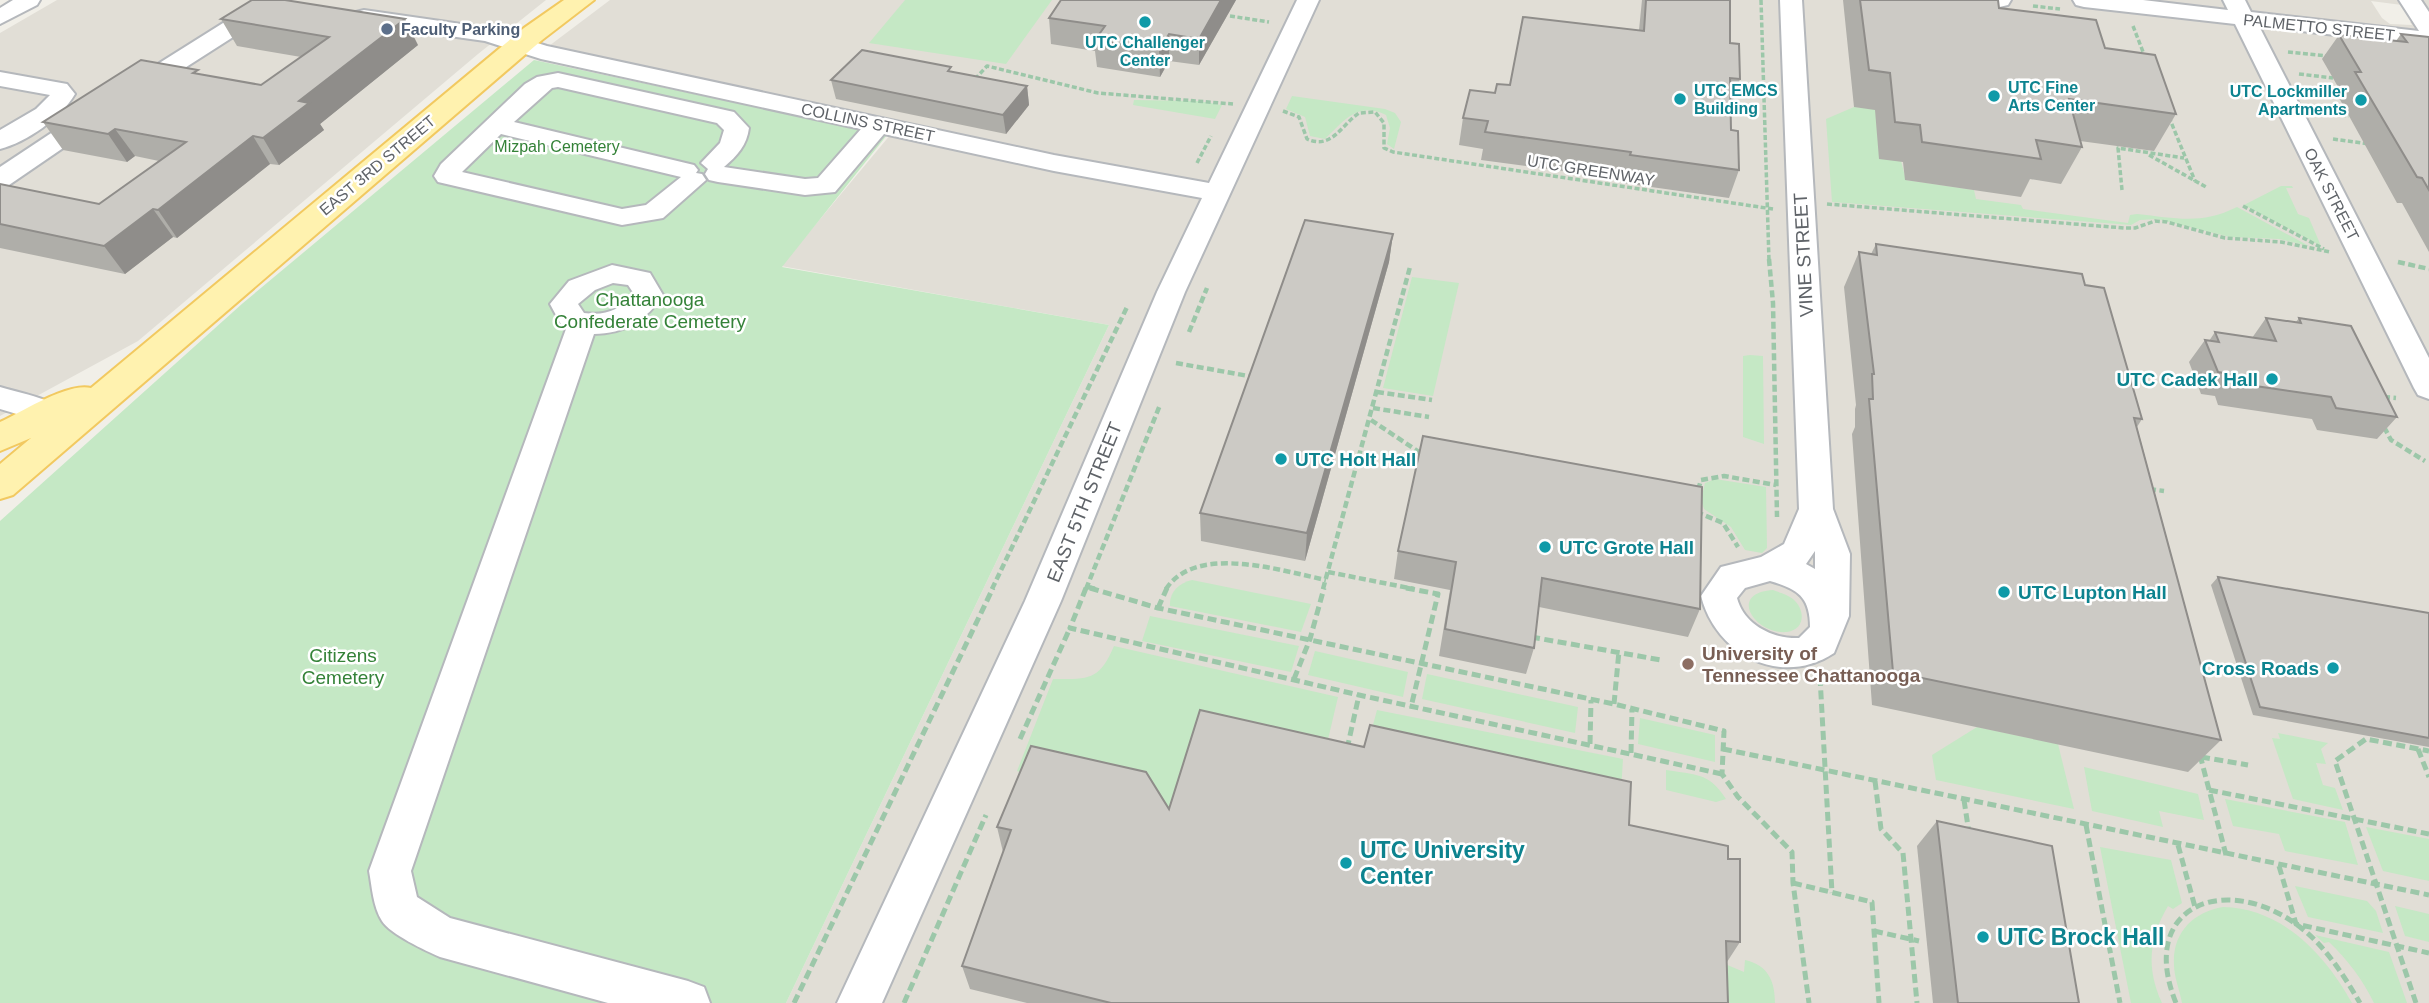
<svg xmlns="http://www.w3.org/2000/svg" width="2429" height="1003" font-family="Arial,sans-serif">
  <style>
    .education { fill: #e1ded6; fill-rule: evenodd }
    .green { fill: #c5e8c5 }
    .lines { fill: none; stroke-linecap: round; stroke-linejoin: round }
    .minor-casing { stroke: #b5b8bc; stroke-width: 4 }
    .major-casing { stroke: #f2c960; stroke-width: 4 }
    .path-far2 { stroke: #9cc7a9; stroke-width: 3.5; stroke-dasharray: 5 2.5; stroke-linecap: butt }
    .path-far1 { stroke: #9cc7a9; stroke-width: 4.5; stroke-dasharray: 7 3.5; stroke-linecap: butt }
    .path { stroke: #9cc7a9; stroke-width: 5; stroke-dasharray: 9 4.5; stroke-linecap: butt }
    .minor { fill: #fff; fill-rule: evenodd }
    .major { fill: #fff2af; fill-rule: evenodd }
    .wall { fill: #afaea9 }
    .shaded-wall { fill: #8f8d8a }
    .building { fill: #cccac5; stroke: #8f8d8a; stroke-width: 2 }
    .culture-dot { fill: #0f9aa8; stroke: #fff; stroke-width: 2.5 }
    .service-dot { fill: #5c6f8a; stroke: #fff; stroke-width: 2.5 }
    .education-dot { fill: #8d6e63; stroke: #fff; stroke-width: 2.5 }
    .labels { text-anchor: middle; stroke-width: 5; stroke-linejoin: round; paint-order: stroke }
    .far-street-label { font-size: 16px; fill: #5f6368; stroke: #fff }
    .far-service-label { font-size: 16px; font-weight: bold; fill: #4e5e75; stroke: #fff; text-anchor: start }
    .far-culture-label { font-size: 16px; font-weight: bold; fill: #0d838f; stroke: #fff; text-anchor: start }
    .far-park-label { font-size: 16px; fill: #348238; stroke: #fff }
    .street-label { font-size: 19px; fill: #5f6368; stroke: #fff }
    .park-label { font-size: 19px; fill: #348238; stroke: #fff }
    .culture-label { font-size: 19px; font-weight: bold; fill: #0d838f; stroke: #fff; text-anchor: start }
    .education-label { font-size: 19px; font-weight: bold; fill: #785e54; stroke: #fff; text-anchor: start }
    .near-culture-label { font-size: 23px; font-weight: bold; fill: #0d838f; stroke: #fff; text-anchor: start }
  </style>
  <rect width="100%" height="100%" fill="#f1efe8"/>
  <g class="education">
    <path d="M57,0H546L478,54L138,341L0,416V33Z"/>
    <path d="M610,0H2429V1003H786L1109,325L781,266L896,128L541,52ZM2371,1L2402,5L2414,22H2410L2412,25L2390,24L2382,18Z"/>
  </g>
  <g class="green">
    <path d="M905,0H1052L1006,64L869,43Z"/>
    <path d="M534,60L887,135L782,267L1109,325L786,1003H0V521L243,303Z"/>
    <path d="M1292,96L1385,109L1395,113L1401,122L1394,149L1387,144L1390,128L1386,115C1357,101 1344,121 1325,139L1310,136L1305,117L1286,109Z"/>
    <path d="M1134,100L1199,101L1222,105L1215,119L1133,105Z"/>
    <path d="M1885,100L1906,180L1974,190L1976,199L2021,205L2023,209L2128,223L2130,215L2137,214C2176,218 2201,225 2237,207L2309,246L2279,239L2230,237L2157,219L2140,220L2131,225L1832,202L1826,119L1854,107L1864,108Z"/>
    <path d="M2281,186H2292L2293,188H2286L2298,214L2309,218L2321,246L2244,205Z"/>
    <path d="M1412,277L1459,283L1433,396L1383,388Z"/>
    <path d="M1750,355L1763,356L1764,444L1743,437V356Z"/>
    <path d="M1715,479L1766,487L1767,548L1762,553L1745,550L1731,527L1704,509L1701,500L1705,483Z"/>
    <path d="M1192,580L1311,604L1301,632L1170,606C1169,592 1179,583 1192,580Z"/>
    <path d="M1773,590C1780,593 1787,594 1793,599C1806,610 1805,630 1787,632C1755,635 1727,593 1773,590Z"/>
    <path d="M1150,616L1299,646L1291,672L1142,641Z"/>
    <path d="M1114,646L1338,697L1322,765L1171,832L1017,771L1053,679C1089,679 1099,681 1114,646Z"/>
    <path d="M1315,651L1408,672L1403,697L1308,675Z"/>
    <path d="M1427,674L1578,707L1575,733L1422,699Z"/>
    <path d="M1377,710L1623,759L1620,808L1366,751Z"/>
    <path d="M1640,718L1715,735V762L1638,744Z"/>
    <path d="M1977,727L2058,744L2074,809L1936,780L1932,755Z"/>
    <path d="M2278,733L2328,743L2321,749L2326,764L2316,763L2323,785L2335,788L2343,810L2293,799L2272,738L2280,739Z"/>
    <path d="M2084,767L2198,794L2204,820L2159,811L2163,827L2092,811Z"/>
    <path d="M1666,770C1695,775 1709,772 1726,799L1716,802L1666,790Z"/>
    <path d="M2225,799L2345,822L2358,865L2285,851L2279,834L2233,826Z"/>
    <path d="M2366,827L2429,839V881L2383,871Z"/>
    <path d="M2100,847L2171,860L2182,903L2173,909L2168,906C2149,938 2146,968 2162,1003H2131Z"/>
    <path d="M2295,886L2367,901L2376,911L2383,933L2308,917Z"/>
    <path d="M2395,906L2429,914V942L2405,936Z"/>
    <path d="M2223,907C2282,908 2326,955 2352,1003H2182C2180,991 2174,977 2174,965C2172,933 2193,912 2223,907Z"/>
    <path d="M2315,935L2389,952L2407,1003H2374C2363,980 2347,959 2329,942L2324,943Z"/>
    <path d="M1745,960C1768,965 1775,981 1775,1003H1712L1725,964L1744,972Z"/>
  </g>
  <g class="lines">
    <defs>
      <g id="minor">
        <path d="M13,0H40L37,5L0,24V8Z"/>
        <path d="M1297,0H1319L1185,292L1061,601L882,1003H837L1025,601L1157,292L1202,198L1054,171L884,134L835,192L805,195L718,182L709,180L705,174L708,169L701,163L720,143L724,130L717,123L558,87L552,88L514,122L694,165L698,170L696,173L702,174L706,180L663,218L622,225L438,182L434,176L441,164L525,84L537,77L558,73L734,112L749,128C747,145 737,156 724,167L805,179L818,178L861,129L541,59L485,41L364,24L356,22L353,17L356,12L364,10L489,28L547,46L1054,155L1209,183ZM501,134L681,177L646,205L622,209L462,172Z"/>
        <path d="M1780,0H1802L1833,509L1850,554L1849,616L1834,653C1781,688 1716,655 1701,596L1721,567L1761,557L1784,544L1799,509ZM1815,551V569L1806,564ZM1770,581C1798,589 1810,597 1810,627L1799,638C1773,639 1744,625 1737,598L1745,588Z"/>
        <path d="M1930,0H2011L2008,5L1974,13L1933,5Z"/>
        <path d="M2073,0H2143L2228,10L2223,0H2245L2251,12L2419,31L2399,0H2421L2429,12V46L2259,26L2429,358V399L2418,395L2414,388L2235,24L2084,7L2076,5Z"/>
        <path d="M269,6L277,8L280,13L277,18L255,23L144,94L135,96L126,94L123,89L126,84L239,13Z"/>
        <path d="M0,72L67,84L75,94C61,118 27,142 0,149V130L36,109L50,95L0,86Z"/>
        <path d="M95,108L104,110L107,115L104,120L9,185L0,187V167L86,110Z"/>
        <path d="M612,265L650,273L663,295C647,320 624,334 594,334L411,871L417,897L450,918L688,981L704,987L710,1003H608L440,957C426,951 390,934 382,921C373,907 372,887 369,871L566,329L563,328L550,304L569,281ZM613,283L628,285L634,294C619,310 606,316 584,313L578,304L595,290Z"/>
        <path d="M0,387C27,395 67,401 83,427L78,435C55,442 56,430 38,421C26,416 12,413 0,409Z"/>
      </g>
      <path id="major" d="M564,0H594L542,40L13,495L0,499V464L31,438L0,451V422C22,412 68,382 91,388L524,28Z"/>
    </defs>
    <use href="#minor" class="minor-casing"/>
    <use href="#major" class="major-casing"/>
    <g class="path-far2">
      <path d="M1761,0L1769,261"/>
      <path d="M2033,6L2060,9"/>
      <path d="M1230,16L1269,22"/>
      <path d="M2133,26L2145,57"/>
      <path d="M2288,52L2328,56"/>
      <path d="M2299,74L2333,78"/>
      <path d="M975,79L987,66L1098,93L1233,104"/>
      <path d="M1283,111L1299,117L1307,139C1332,150 1341,125 1359,113L1375,112L1384,123V148L1393,152L1773,209"/>
      <path d="M2319,112L2349,116"/>
      <path d="M2169,117L2195,181"/>
      <path d="M2333,139L2369,144"/>
      <path d="M2149,155L2206,187"/>
      <path d="M1197,163L1211,136"/>
      <path d="M2122,190L2118,148L2184,158"/>
      <path d="M1827,204L2124,228H2135L2155,221L2167,222L2225,238L2281,242L2330,252"/>
      <path d="M2243,206L2324,249"/>
    </g>
    <g class="path-far1">
      <path d="M1769,259L1773,303L1777,517"/>
      <path d="M2398,262L2429,269"/>
      <path d="M1189,332L1207,288"/>
      <path d="M1176,363L1254,377"/>
      <path d="M1377,392L1432,400"/>
      <path d="M2383,397L2396,398"/>
      <path d="M1373,408L1429,417"/>
      <path d="M1371,420L1425,456"/>
      <path d="M2384,427L2391,440L2425,461"/>
      <path d="M2149,489L2164,491"/>
      <path d="M1698,490L1701,480L1724,476L1776,485"/>
      <path d="M1699,510V513L1723,523L1738,547"/>
      <path d="M1328,572L1414,589"/>
      <path d="M1088,587L1096,589"/>
      <path d="M992,589L1128,305"/>
      <path d="M1086,589L1160,405"/>
      <path d="M1166,589C1196,543 1282,571 1326,580"/>
      <path d="M1323,589L1410,267"/>
    </g>
    <g class="path">
      <path d="M1086,588L1070,628L1359,695L1722,774"/>
      <path d="M1090,588L1158,608L1614,704L1724,731L1722,774L1738,797L1792,852L1793,883L1809,1003"/>
      <path d="M1406,588L1438,594L1411,707"/>
      <path d="M1158,608L1167,588"/>
      <path d="M1531,637L1661,660"/>
      <path d="M1820,677L1832,893"/>
      <path d="M1294,679L1310,639L1324,588"/>
      <path d="M1614,704L1619,651"/>
      <path d="M1020,739L1070,628"/>
      <path d="M1590,744L1591,700"/>
      <path d="M1347,749L1359,695"/>
      <path d="M1723,749L2429,895"/>
      <path d="M2418,749L2429,777"/>
      <path d="M1631,753L1632,709"/>
      <path d="M2200,755L2226,855"/>
      <path d="M2201,757L2248,765"/>
      <path d="M1875,781L1881,829L1903,853L1917,1003"/>
      <path d="M2209,790L2429,834"/>
      <path d="M1964,800L1969,833"/>
      <path d="M2086,825L2120,1003"/>
      <path d="M2178,845L2195,907"/>
      <path d="M2279,866L2296,924L2429,953"/>
      <path d="M1793,883L1872,902L1879,1003"/>
      <path d="M1874,931L1919,941"/>
      <path d="M794,1003L993,588"/>
      <path d="M904,1003L986,815"/>
      <path d="M2176,1003C2137,907 2223,872 2296,924C2324,944 2343,974 2360,1003"/>
      <path d="M2416,1003L2335,761L2366,739L2429,751"/>
    </g>
    <use href="#minor" class="minor"/>
    <use href="#major" class="major"/>
  </g>
  <g class="wall">
    <path d="M1061,0H1236L1199,65L1169,61L1160,77L1097,67L1095,51L1051,44L1049,18Z"/>
    <path d="M1642,0H1730V43L1740,79L1731,106V130L1739,170L1729,198L1623,183V179L1481,160L1483,149L1459,145L1463,118L1495,93L1510,85L1639,30Z"/>
    <path d="M1843,0H1998L1999,8L2105,48L2176,114L2154,151L2080,141L2082,147L2061,184L2030,179L2021,197L1905,180L1903,162L1879,159L1875,110L1854,107Z"/>
    <path d="M221,19L418,45L320,124L324,130L279,165L270,164L177,238L173,237L125,274L0,248V184L99,204L159,161L135,156L127,162L63,150L43,122L261,85L301,57L237,46Z"/>
    <path d="M2401,34L2429,37V252L2402,203H2397L2338,96L2341,92L2322,59L2339,35L2396,41Z"/>
    <path d="M952,72L1027,86L1029,105L1006,134L836,99L831,80Z"/>
    <path d="M1393,234L1389,262L1305,561L1201,541L1200,513Z"/>
    <path d="M1876,244L2085,285L2142,419L2137,427L2221,740L2188,772L1872,705L1852,434L1855,427V409L1856,405L1844,287L1859,252L1871,254Z"/>
    <path d="M2266,318L2296,322L2299,318L2397,417L2377,439L2317,430L2312,419L2218,405L2215,396L2201,394L2189,362L2205,340L2209,341L2215,332L2252,338Z"/>
    <path d="M1423,436L1700,609L1688,637L1539,607L1534,648L1526,674L1439,656L1450,590L1394,579L1398,551Z"/>
    <path d="M2218,577L2429,613V747L2253,715L2211,585Z"/>
    <path d="M1169,809L1629,825L1728,859L1740,942L1727,962L1728,1003H1027L970,989L962,966L1003,852L997,827Z"/>
    <path d="M1937,821L2079,1003H1933L1917,846Z"/>
  </g>
  <g class="shaded-wall">
    <path d="M1221,0H1236L1199,65V39Z"/>
    <path d="M405,19L418,45L320,124L324,130L279,165L263,138L299,101Z"/>
    <path d="M1169,34V61L1160,77L1159,50Z"/>
    <path d="M1027,86L1029,105L1006,134L1003,115Z"/>
    <path d="M115,129L135,156L127,162L108,134Z"/>
    <path d="M253,136L270,164L177,238L158,210Z"/>
    <path d="M153,209L173,237L125,274L104,246Z"/>
    <path d="M1393,234L1389,262L1305,561L1307,533Z"/>
  </g>
  <g class="building">
    <path d="M252,0H285L405,19L299,101L309,103L263,138L253,136L158,210L153,209L104,246L0,224V184L99,204L186,142L115,129L108,134L43,122L141,60L198,70L193,73L261,85L329,37L221,19Z"/>
    <path d="M1061,0H1221L1199,39L1169,34L1159,50L1095,40L1105,26L1049,18Z"/>
    <path d="M1646,0H1730V43L1739,44L1740,79L1730,78L1731,130L1738,131L1739,170L1630,155L1631,152L1485,132L1488,121L1463,118L1470,90L1495,93L1497,84L1510,85L1523,17L1644,31Z"/>
    <path d="M1860,0H1998L1999,8L2096,20L2105,48L2155,55L2176,114L2069,99L2082,147L2036,140L2041,159L1922,142L1920,125L1895,122L1890,73L1869,70Z"/>
    <path d="M2401,34L2429,37V190L2422,178L2417,177L2355,72H2361L2339,35L2407,42Z"/>
    <path d="M862,50L951,67L948,71L1027,86L1003,115L831,80Z"/>
    <path d="M1305,220L1393,234L1307,533L1200,513Z"/>
    <path d="M1876,244L2082,274L2085,285L2104,288L2142,419L2134,418L2221,740L1893,672L1869,399H1873L1872,374H1874L1859,252L1877,255Z"/>
    <path d="M2266,318L2301,323L2299,318L2351,326L2397,417L2336,408L2331,397L2235,383L2231,374L2218,372L2205,340L2219,342L2215,332L2276,341Z"/>
    <path d="M1423,436L1702,487L1700,609L1542,578L1534,648L1445,629L1456,562L1398,551Z"/>
    <path d="M2218,577L2429,613V738L2260,707Z"/>
    <path d="M1200,710L1364,747L1370,725L1631,782L1629,825L1728,846V859H1740V942L1726,941L1728,1003H1111L962,966L1011,830L997,827L1031,746L1146,772L1169,809Z"/>
    <path d="M1937,821L2052,846L2079,1003H1958Z"/>
  </g>
  <g class="culture-dot">
    <circle cx="1145" cy="22" r="7"/>
    <circle cx="1994" cy="96" r="7"/>
    <circle cx="1680" cy="99" r="7"/>
    <circle cx="2361" cy="100" r="7"/>
    <circle cx="2272" cy="379" r="7"/>
    <circle cx="1281" cy="459" r="7"/>
    <circle cx="1545" cy="547" r="7"/>
    <circle cx="2004" cy="592" r="7"/>
    <circle cx="2333" cy="668" r="7"/>
    <circle cx="1346" cy="863" r="7"/>
    <circle cx="1983" cy="937" r="7"/>
  </g>
  <circle class="service-dot" cx="387" cy="29" r="7"/>
  <circle class="education-dot" cx="1688" cy="664" r="7"/>
  <g class="labels">
    <g class="far-street-label">
      <text transform="translate(2319 27) rotate(6)" y="6">PALMETTO STREET</text>
      <text transform="translate(868 122) rotate(12)" y="6">COLLINS STREET</text>
      <text transform="translate(377 165) rotate(-40)" y="6">EAST 3RD STREET</text>
      <text transform="translate(1591 170) rotate(9)" y="6">UTC GREENWAY</text>
      <text transform="translate(2332 194) rotate(63)" y="6">OAK STREET</text>
    </g>
    <g class="far-service-label">
      <text x="401" y="35">Faculty Parking</text>
    </g>
    <g class="far-culture-label">
      <text x="1145" y="48" text-anchor="middle">UTC Challenger<tspan x="1145" dy="18">Center</tspan></text>
      <text x="2008" y="93">UTC Fine<tspan x="2008" dy="18">Arts Center</tspan></text>
      <text x="1694" y="96">UTC EMCS<tspan x="1694" dy="18">Building</tspan></text>
      <text x="2347" y="97" text-anchor="end">UTC Lockmiller<tspan x="2347" dy="18">Apartments</tspan></text>
    </g>
    <g class="far-park-label">
      <text x="557" y="152">Mizpah Cemetery</text>
    </g>
    <g class="street-label">
      <text transform="translate(1803 255) rotate(-93)" y="7">VINE STREET</text>
      <text transform="translate(1084 502) rotate(-68)" y="7">EAST 5TH STREET</text>
    </g>
    <g class="park-label">
      <text x="650" y="306">Chattanooga<tspan x="650" dy="22">Confederate Cemetery</tspan></text>
      <text x="343" y="662">Citizens<tspan x="343" dy="22">Cemetery</tspan></text>
    </g>
    <g class="culture-label">
      <text x="2258" y="386" text-anchor="end">UTC Cadek Hall</text>
      <text x="1295" y="466">UTC Holt Hall</text>
      <text x="1559" y="554">UTC Grote Hall</text>
      <text x="2018" y="599">UTC Lupton Hall</text>
      <text x="2319" y="675" text-anchor="end">Cross Roads</text>
    </g>
    <g class="education-label">
      <text x="1702" y="660">University of<tspan x="1702" dy="22">Tennessee Chattanooga</tspan></text>
    </g>
    <g class="near-culture-label">
      <text x="1360" y="858">UTC University<tspan x="1360" dy="26">Center</tspan></text>
      <text x="1997" y="945">UTC Brock Hall</text>
    </g>
  </g>
</svg>
